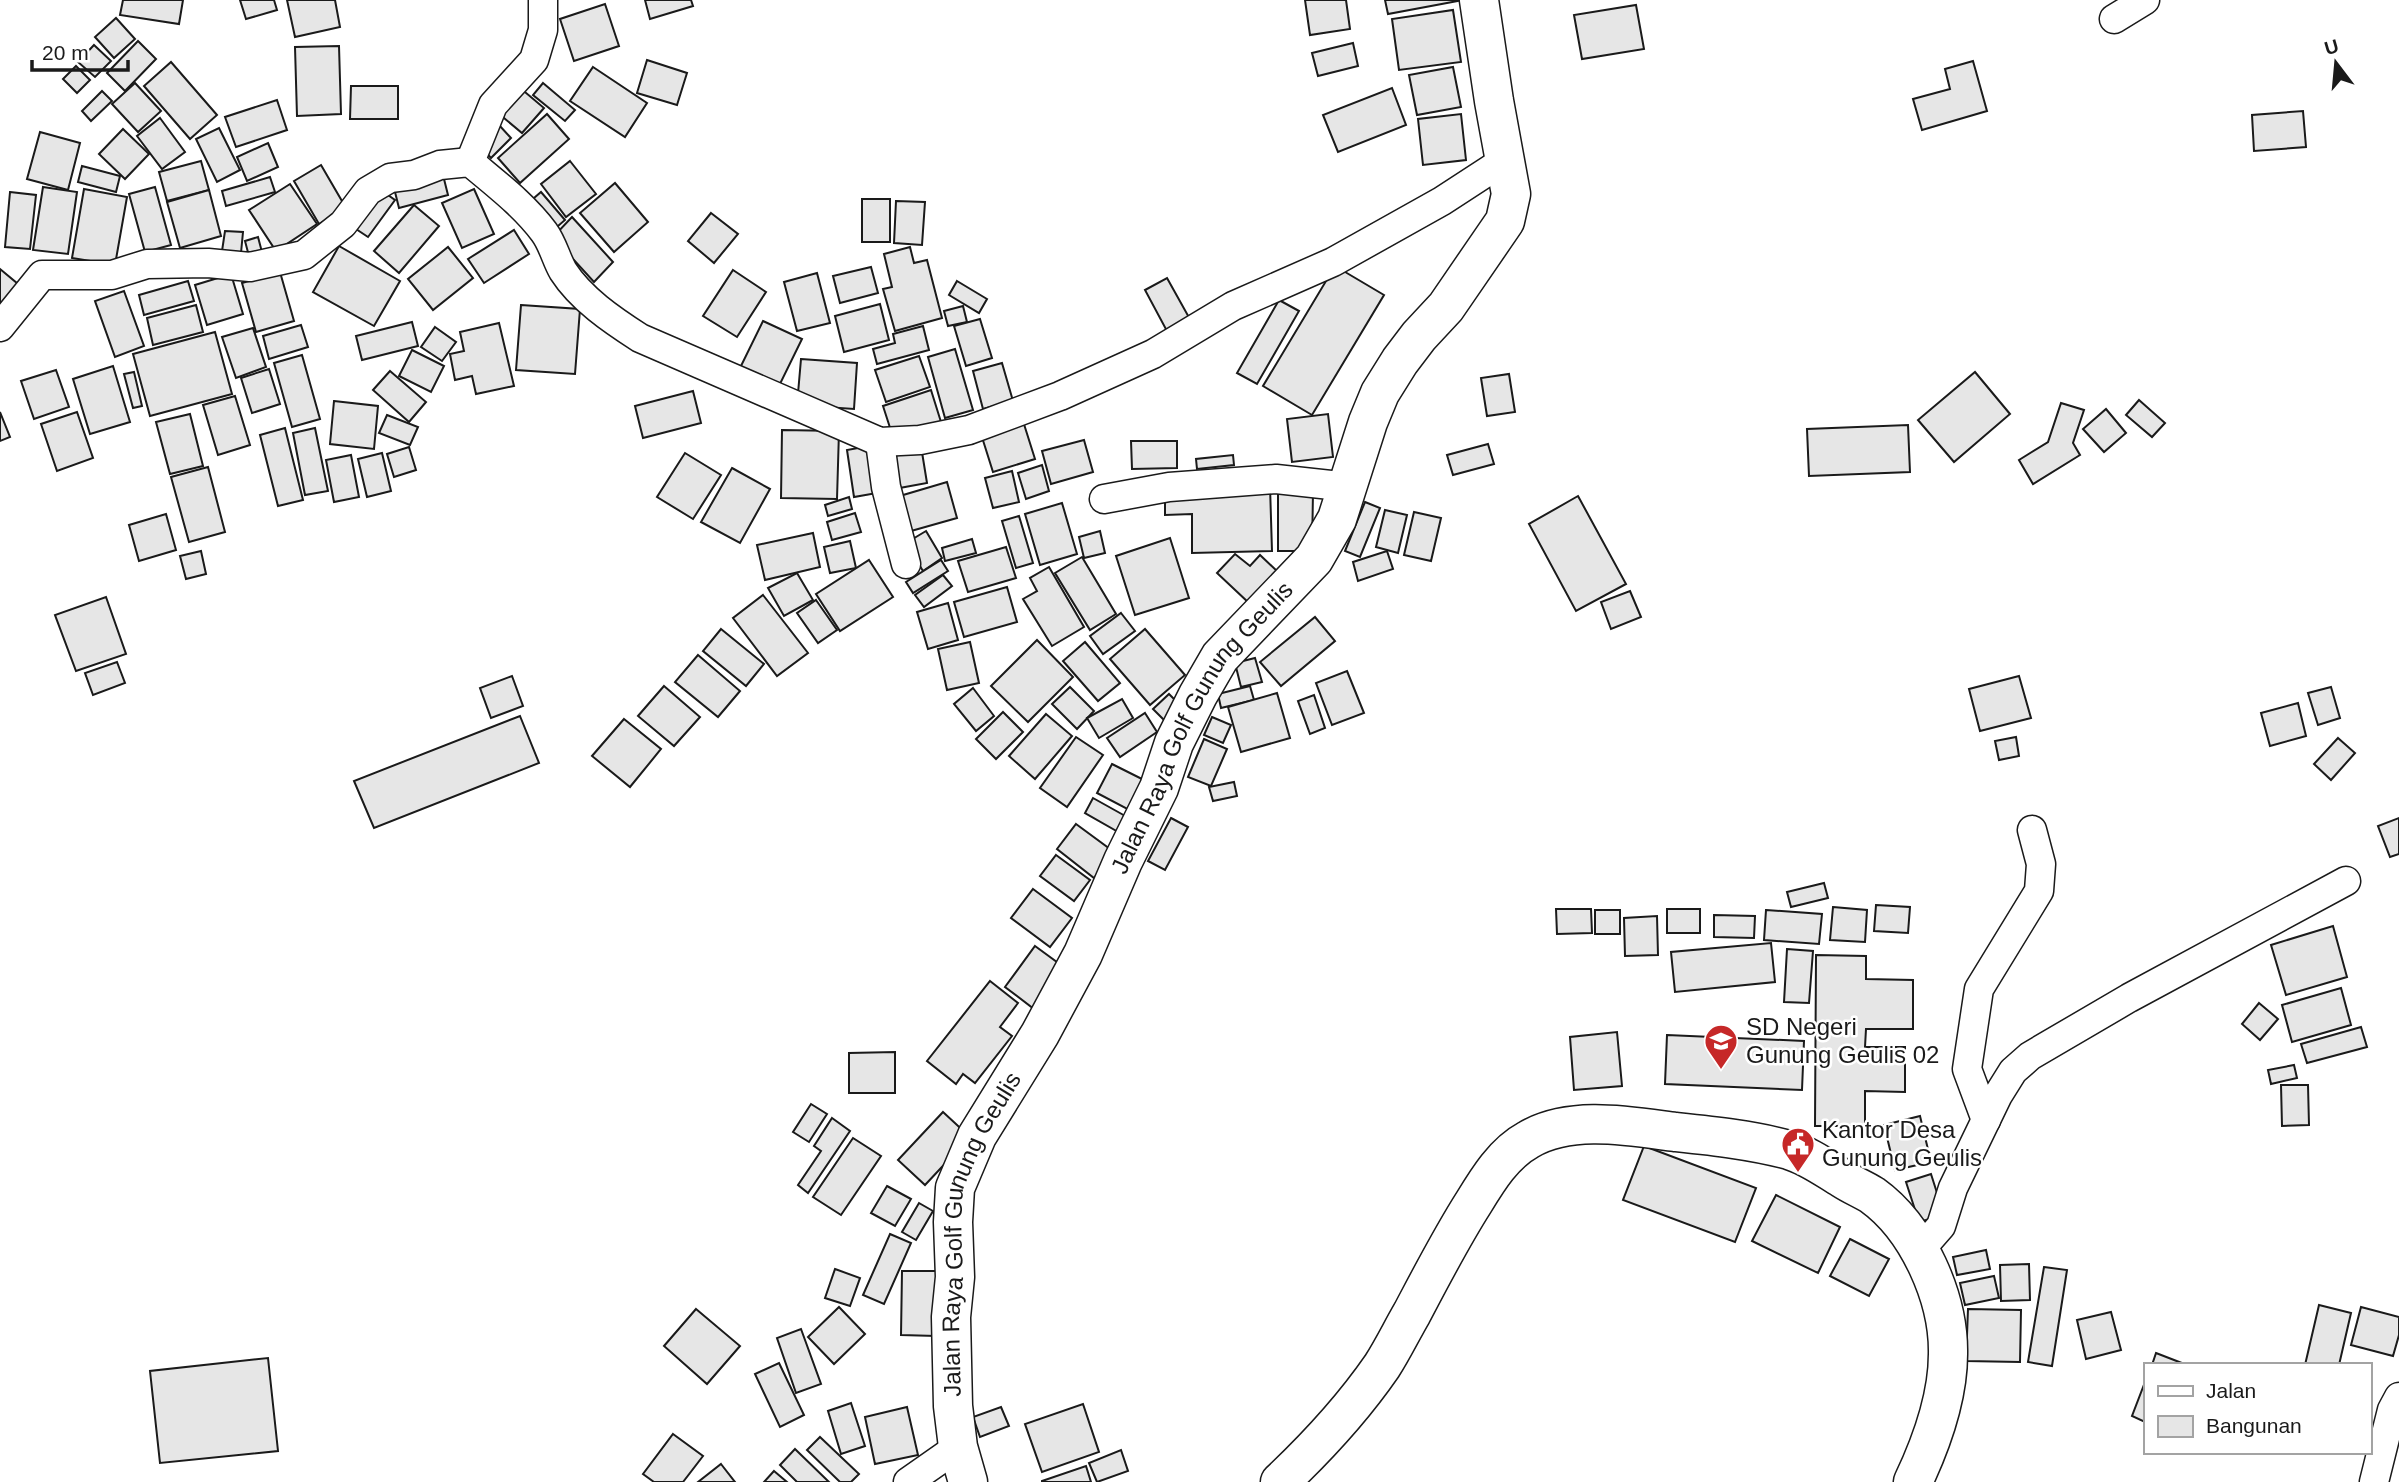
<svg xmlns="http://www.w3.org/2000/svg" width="2399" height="1482" font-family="Helvetica,sans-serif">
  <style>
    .building { fill: #e6e6e6; stroke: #1a1a1a; stroke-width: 2 }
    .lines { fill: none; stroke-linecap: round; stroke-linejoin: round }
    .minor-casing { stroke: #1a1a1a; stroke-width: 31 }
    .secondary-casing { stroke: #1a1a1a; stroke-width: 41 }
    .minor { stroke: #fff; stroke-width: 28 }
    .secondary { stroke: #fff; stroke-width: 38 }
    .labels { text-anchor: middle; stroke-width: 5; stroke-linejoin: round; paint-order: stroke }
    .street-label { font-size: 24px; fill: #1a1a1a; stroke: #fff }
    .poi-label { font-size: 24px; fill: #1a1a1a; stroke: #fff; text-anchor: start }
  </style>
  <rect width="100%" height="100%" fill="#fff"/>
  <g class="building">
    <path d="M123,0H183L179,24L120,15Z"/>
    <path d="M240,0H274L277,10L246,19Z"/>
    <path d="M287,0H335L340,27L295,37Z"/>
    <path d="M645,0H691L693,6L650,19Z"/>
    <path d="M1305,0H1346L1350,29L1310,35Z"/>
    <path d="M1385,0H1463L1388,14Z"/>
    <path d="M605,4L619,46L574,61L560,19Z"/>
    <path d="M1636,5L1644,49L1582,59L1574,15Z"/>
    <path d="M1453,10L1461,62L1399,70L1392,19Z"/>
    <path d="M116,18L135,39L114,58L95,37Z"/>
    <path d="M138,41L156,59L125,91L107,73Z"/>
    <path d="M1353,43L1358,66L1318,76L1312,53Z"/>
    <path d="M94,45L111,61L95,77L78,62Z"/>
    <path d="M339,46L341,114L297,116L295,47Z"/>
    <path d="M647,60L687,73L677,105L637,93Z"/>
    <path d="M1973,61L1987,111L1922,130L1913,99L1950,89L1945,69Z"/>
    <path d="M171,62L217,115L190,139L144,86Z"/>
    <path d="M76,66L90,80L77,93L63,79Z"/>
    <path d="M593,67L647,103L625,137L570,101Z"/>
    <path d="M1453,67L1461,107L1417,115L1409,75Z"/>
    <path d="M135,83L161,111L138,132L112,104Z"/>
    <path d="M543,83L575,110L565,121L533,95Z"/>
    <path d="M351,86H398V119H350Z"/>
    <path d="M519,87L544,108L522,133L498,113Z"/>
    <path d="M1392,88L1406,125L1338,152L1323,115Z"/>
    <path d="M102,91L112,101L91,121L82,111Z"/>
    <path d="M277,100L287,130L236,147L225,117Z"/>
    <path d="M2303,111L2306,147L2254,151L2252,115Z"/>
    <path d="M547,114L569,139L520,183L498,158Z"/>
    <path d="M1461,114L1466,160L1423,165L1418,119Z"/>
    <path d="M160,118L185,152L162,169L137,136Z"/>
    <path d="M499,125L511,138L491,158L479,145Z"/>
    <path d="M219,128L240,170L217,182L196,139Z"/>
    <path d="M123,129L149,154L125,179L99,154Z"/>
    <path d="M40,132L80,143L68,190L27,179Z"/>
    <path d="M268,143L278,167L247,181L237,157Z"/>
    <path d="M201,161L209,190L167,201L159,172Z"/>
    <path d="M570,161L596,194L566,217L541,184Z"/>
    <path d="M321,165L346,208L319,224L294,181Z"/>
    <path d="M82,166L120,176L116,192L78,182Z"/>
    <path d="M442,171L448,195L399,208L393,184Z"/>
    <path d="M270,177L275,192L226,206L222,191Z"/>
    <path d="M615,183L648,222L614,252L580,213Z"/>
    <path d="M290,184L317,224L276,251L249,210Z"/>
    <path d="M43,187L77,192L68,254L33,250Z"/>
    <path d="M155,187L171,245L145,252L129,194Z"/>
    <path d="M378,188L395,200L368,237L350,225Z"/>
    <path d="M84,189L127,197L115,265L72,258Z"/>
    <path d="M474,189L494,234L462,248L442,203Z"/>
    <path d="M209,190L221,236L180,248L167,202Z"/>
    <path d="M10,192L36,195L30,249L5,247Z"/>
    <path d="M541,192L565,220L551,232L527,204Z"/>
    <rect x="862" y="199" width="28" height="43"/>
    <path d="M896,201L925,202L922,245L894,243Z"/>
    <path d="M414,205L439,226L399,273L374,251Z"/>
    <path d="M711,213L738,234L714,263L688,241Z"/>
    <path d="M572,217L613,262L594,282L553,237Z"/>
    <path d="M514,230L529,254L484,283L468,259Z"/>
    <path d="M225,231L243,232L241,253L222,251Z"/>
    <path d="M258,237L263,256L250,260L245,241Z"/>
    <path d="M339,246L400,281L374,326L313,292Z"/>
    <path d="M448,247L473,278L433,310L408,279Z"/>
    <path d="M910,247L914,263L927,260L942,318L895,331L883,289L892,287L884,254Z"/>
    <path d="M1335,266L1384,295L1312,415L1263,386Z"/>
    <path d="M871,267L878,293L840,303L833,276Z"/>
    <path d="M0,269L18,284L0,306Z"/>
    <path d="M733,270L766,292L737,337L703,316Z"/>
    <path d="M280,272L294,321L256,332L242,283Z"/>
    <path d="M817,273L830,323L797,331L784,282Z"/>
    <path d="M231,274L243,314L207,325L195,285Z"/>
    <path d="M1167,278L1191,321L1168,333L1145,290Z"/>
    <path d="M188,281L194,301L144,315L139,295Z"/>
    <path d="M957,281L987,299L979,313L949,295Z"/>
    <path d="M124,291L144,346L115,357L95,301Z"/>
    <path d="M1279,300L1299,311L1257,384L1237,373Z"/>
    <path d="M880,304L889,340L844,352L835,316Z"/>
    <path d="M196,305L203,332L153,345L147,318Z"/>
    <path d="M521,305L580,309L575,374L516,370Z"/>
    <path d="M963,306L967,322L948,326L944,311Z"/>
    <path d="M980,319L992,358L966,366L954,326Z"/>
    <path d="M763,321L802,339L778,388L739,370Z"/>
    <path d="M412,322L418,346L362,360L356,336Z"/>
    <path d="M499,323L514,386L476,394L472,376L455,380L450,354L464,351L460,332Z"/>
    <path d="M301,325L308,347L269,359L263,336Z"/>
    <path d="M923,326L929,350L877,364L873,349L895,343L893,334Z"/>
    <path d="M435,327L456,342L442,361L421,347Z"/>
    <path d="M253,328L266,367L236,378L222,337Z"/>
    <path d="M215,332L232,394L150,416L133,354Z"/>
    <path d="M955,349L973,410L945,418L928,357Z"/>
    <path d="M412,350L444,366L431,392L399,376Z"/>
    <path d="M302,355L320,419L292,427L274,363Z"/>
    <path d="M919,356L930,387L886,402L875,370Z"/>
    <path d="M801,359L857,363L854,409L797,405Z"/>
    <path d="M1002,363L1013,401L983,409L973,371Z"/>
    <path d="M113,366L130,422L90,434L73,379Z"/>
    <path d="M269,369L280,404L252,413L241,378Z"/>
    <path d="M56,370L69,407L34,419L21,381Z"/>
    <path d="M390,371L426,402L409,422L373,390Z"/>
    <path d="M134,372L142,406L133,408L124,374Z"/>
    <path d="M1975,372L2010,414L1954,462L1918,420Z"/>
    <path d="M1509,374L1515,412L1487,416L1481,378Z"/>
    <path d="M931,390L941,422L893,437L883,406Z"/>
    <path d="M693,391L701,423L643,438L635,406Z"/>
    <path d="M235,396L250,445L218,455L203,405Z"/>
    <path d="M2139,400L2165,423L2152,437L2126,415Z"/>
    <path d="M334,401L378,406L374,449L330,444Z"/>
    <path d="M2061,403L2084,410L2073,443L2080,455L2033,484L2019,460L2048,442Z"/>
    <path d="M2106,409L2126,433L2104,452L2083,429Z"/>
    <path d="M0,412L10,437L0,441Z"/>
    <path d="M77,412L93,458L57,471L41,424Z"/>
    <path d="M190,414L203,466L170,474L156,422Z"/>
    <path d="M1328,414L1333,457L1292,462L1287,419Z"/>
    <path d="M387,415L418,427L410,445L379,433Z"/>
    <path d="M1023,421L1035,459L993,472L981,434Z"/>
    <path d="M1908,425L1910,472L1809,476L1807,429Z"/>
    <path d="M285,428L303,500L278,506L260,435Z"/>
    <path d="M315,428L328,491L305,495L293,433Z"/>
    <path d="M782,430L839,431L837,499L781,498Z"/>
    <path d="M1084,440L1093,472L1051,484L1042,451Z"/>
    <path d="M1131,441H1177V468L1132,469Z"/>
    <path d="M1488,444L1494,464L1453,475L1447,455Z"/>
    <path d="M869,446L877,493L854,497L847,450Z"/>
    <path d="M921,446L927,483L894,489L888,451Z"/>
    <path d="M409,447L416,470L394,477L387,454Z"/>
    <path d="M382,453L391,491L367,497L358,459Z"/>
    <path d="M685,453L721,475L693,519L657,497Z"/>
    <path d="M351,455L359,497L334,502L326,460Z"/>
    <path d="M1233,455L1234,465L1197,469L1196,459Z"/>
    <path d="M1042,465L1049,491L1026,499L1018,473Z"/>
    <path d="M208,467L225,532L189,542L171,477Z"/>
    <path d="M732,468L770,489L740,543L701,522Z"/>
    <path d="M1012,471L1019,502L993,508L985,478Z"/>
    <path d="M947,482L957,518L904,533L893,498Z"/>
    <path d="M1270,486L1272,551L1192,553V514L1165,515V491Z"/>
    <path d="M1278,492H1313L1312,551H1278Z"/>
    <path d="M1578,496L1626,584L1576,611L1529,524Z"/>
    <path d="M849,497L852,509L828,516L825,505Z"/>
    <path d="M1365,502L1380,508L1360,557L1345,551Z"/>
    <path d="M1062,503L1077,554L1040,565L1025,514Z"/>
    <path d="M1385,510L1407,515L1398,553L1376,547Z"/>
    <path d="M1414,512L1441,518L1431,561L1404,555Z"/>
    <path d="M855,513L861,532L832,540L827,522Z"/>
    <path d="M166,514L176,550L139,561L129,525Z"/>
    <path d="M1019,516L1033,563L1016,568L1002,521Z"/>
    <path d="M926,531L942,558L923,571L906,543Z"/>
    <path d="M1100,531L1105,553L1084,558L1079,537Z"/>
    <path d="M813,533L820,567L765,580L757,545Z"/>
    <path d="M1170,538L1189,598L1135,615L1116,556Z"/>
    <path d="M972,539L976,553L945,561L942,548Z"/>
    <path d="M850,541L856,568L830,573L824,547Z"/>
    <path d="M1006,547L1016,578L968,592L958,561Z"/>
    <path d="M201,551L206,574L186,579L180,556Z"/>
    <path d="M1387,551L1393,569L1358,581L1353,562Z"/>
    <path d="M1235,554L1250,566L1260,555L1278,572L1249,603L1217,573Z"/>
    <path d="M1082,557L1116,614L1090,630L1055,573Z"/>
    <path d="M869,560L893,597L840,631L816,594Z"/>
    <path d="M941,560L948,571L913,593L906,582Z"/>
    <path d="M1049,567L1084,627L1052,646L1023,599L1037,591L1030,578Z"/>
    <path d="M797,573L813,600L784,616L768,588Z"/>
    <path d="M943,575L952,586L924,607L915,595Z"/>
    <path d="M1007,587L1017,622L964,637L954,602Z"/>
    <path d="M1630,591L1641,617L1611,629L1601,602Z"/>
    <path d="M763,595L808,653L777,676L733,618Z"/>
    <path d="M106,597L126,654L76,671L55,615Z"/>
    <path d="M816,600L837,630L818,643L797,613Z"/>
    <path d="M948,603L958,640L928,649L917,612Z"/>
    <path d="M1121,613L1135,631L1103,654L1090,636Z"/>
    <path d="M1315,617L1335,641L1281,686L1260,662Z"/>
    <path d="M721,629L764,664L746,686L703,651Z"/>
    <path d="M1145,629L1185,675L1150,705L1110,659Z"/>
    <path d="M1037,640L1073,677L1028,722L991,686Z"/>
    <path d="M970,642L979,683L947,690L938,649Z"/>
    <path d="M1085,642L1120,683L1098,701L1063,661Z"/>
    <path d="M698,655L740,691L718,717L675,682Z"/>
    <path d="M1255,658L1262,682L1241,687L1235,663Z"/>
    <path d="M117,662L125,683L93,695L85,673Z"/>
    <path d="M1347,671L1364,713L1332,725L1316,683Z"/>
    <path d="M512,676L523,706L491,718L480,688Z"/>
    <path d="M2019,676L2031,718L1980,731L1969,689Z"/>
    <path d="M664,686L700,717L674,746L638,716Z"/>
    <path d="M1250,686L1254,700L1221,708L1218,694Z"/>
    <path d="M1070,687L1094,711L1077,729L1052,704Z"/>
    <path d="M2331,687L2340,718L2318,725L2308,693Z"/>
    <path d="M973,688L994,716L976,731L954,704Z"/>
    <path d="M1277,693L1290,738L1241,752L1228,707Z"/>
    <path d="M1169,694L1180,705L1165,721L1153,709Z"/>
    <path d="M1314,695L1325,728L1310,734L1298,701Z"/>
    <path d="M1122,699L1133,718L1099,738L1087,718Z"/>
    <path d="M2298,703L2306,736L2270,746L2261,713Z"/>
    <path d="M1003,712L1023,732L996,759L976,739Z"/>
    <path d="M1145,713L1157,732L1120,757L1107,738Z"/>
    <path d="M1046,714L1072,736L1035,779L1009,756Z"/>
    <path d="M520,716L539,763L374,828L354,781Z"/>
    <path d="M1212,717L1231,725L1223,743L1204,735Z"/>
    <path d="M624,719L661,749L630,787L592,756Z"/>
    <path d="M1076,737L1103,755L1067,807L1040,788Z"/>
    <path d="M2016,737L2019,756L1999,760L1995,741Z"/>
    <path d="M2338,738L2355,753L2331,780L2314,764Z"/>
    <path d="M1204,739L1227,749L1211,786L1188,777Z"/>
    <path d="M1112,764L1148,782L1133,812L1097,793Z"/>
    <path d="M1234,782L1237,796L1213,801L1209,787Z"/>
    <path d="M1093,798L1136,822L1127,837L1085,813Z"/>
    <path d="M1171,818L1188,827L1165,870L1148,861Z"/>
    <path d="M2399,818V854L2390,857L2378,826Z"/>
    <path d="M1076,824L1114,852L1094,878L1057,849Z"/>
    <path d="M1056,855L1090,880L1074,901L1040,876Z"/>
    <path d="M1824,883L1828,898L1791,907L1787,892Z"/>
    <path d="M1033,889L1072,918L1050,947L1011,918Z"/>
    <path d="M1876,905L1910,907L1908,933L1874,931Z"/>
    <path d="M1833,907L1867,910L1865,942L1830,940Z"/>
    <path d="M1556,909H1591L1592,933L1557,934Z"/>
    <rect x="1667" y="909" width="33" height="24"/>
    <rect x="1595" y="910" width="25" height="24"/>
    <path d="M1766,910L1822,914L1819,944L1764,940Z"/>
    <path d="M1714,915L1755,916L1754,938L1714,937Z"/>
    <path d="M1657,916L1658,955L1625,956L1624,918Z"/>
    <path d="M2333,926L2347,977L2286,995L2271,945Z"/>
    <path d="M1771,943L1775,982L1675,992L1671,952Z"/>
    <path d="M1035,946L1065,968L1034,1009L1005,987Z"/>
    <path d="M1787,949L1813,951L1809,1003L1784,1002Z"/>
    <path d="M1816,955L1866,956V979L1913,980V1029H1866L1865,1047H1905V1092L1865,1091V1126H1815Z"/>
    <path d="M990,981L1018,1003L1000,1027L1012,1036L975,1083L963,1074L956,1084L927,1061Z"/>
    <path d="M2341,988L2351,1025L2292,1042L2282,1005Z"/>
    <path d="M2259,1003L2278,1019L2260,1040L2242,1024Z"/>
    <path d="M2361,1027L2367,1047L2307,1063L2301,1044Z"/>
    <path d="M1617,1032L1622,1086L1574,1090L1570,1037Z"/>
    <path d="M1667,1035L1804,1041L1802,1090L1665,1084Z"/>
    <path d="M895,1052V1093H849V1053Z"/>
    <path d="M2294,1065L2297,1078L2271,1084L2268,1070Z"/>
    <path d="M2281,1085H2308L2309,1125L2282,1126Z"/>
    <path d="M811,1104L827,1114L809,1142L793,1132Z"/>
    <path d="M943,1112L970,1137L925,1185L898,1160Z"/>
    <path d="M1920,1116L1931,1162L1895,1170L1884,1125Z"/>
    <path d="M832,1118L850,1131L808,1193L798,1185L821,1151L814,1146Z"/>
    <path d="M853,1138L881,1156L841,1215L813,1197Z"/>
    <path d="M1644,1146L1756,1188L1735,1242L1623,1200Z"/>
    <path d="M1931,1174L1944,1215L1919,1222L1906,1182Z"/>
    <path d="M887,1186L911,1199L895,1226L871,1213Z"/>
    <path d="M1776,1195L1840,1227L1818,1273L1752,1241Z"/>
    <path d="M919,1203L933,1211L916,1240L902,1232Z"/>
    <path d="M890,1234L911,1243L884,1304L863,1295Z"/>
    <path d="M1850,1239L1889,1259L1869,1296L1830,1276Z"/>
    <path d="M1986,1250L1990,1269L1957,1275L1953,1257Z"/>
    <path d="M2029,1264L2030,1300L2001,1301L2000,1265Z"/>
    <path d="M2044,1267L2067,1270L2052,1366L2028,1362Z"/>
    <path d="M835,1269L860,1278L850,1306L825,1298Z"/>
    <path d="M902,1271H937L936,1336L901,1335Z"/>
    <path d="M1994,1276L1999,1298L1965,1305L1960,1283Z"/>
    <path d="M2319,1305L2351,1313L2339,1365H2305Z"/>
    <path d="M839,1307L865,1334L834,1364L808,1337Z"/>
    <path d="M2361,1307L2399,1317V1335L2393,1356L2351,1345Z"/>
    <path d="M696,1309L740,1346L707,1384L664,1346Z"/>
    <path d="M1968,1309L2021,1310L2020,1362L1966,1361Z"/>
    <path d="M2111,1312L2121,1350L2086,1359L2077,1320Z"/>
    <path d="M801,1329L821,1384L796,1393L777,1338Z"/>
    <path d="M2156,1353L2187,1365H2152Z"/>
    <path d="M268,1358L278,1451L160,1463L150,1371Z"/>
    <path d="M779,1363L804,1415L780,1427L755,1374Z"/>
    <path d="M2145,1382V1422L2132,1416Z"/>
    <path d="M851,1403L865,1446L841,1454L828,1411Z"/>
    <path d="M1083,1404L1099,1452L1042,1472L1025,1424Z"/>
    <path d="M907,1407L918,1455L875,1464L865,1417Z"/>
    <path d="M1001,1407L1009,1426L980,1437L973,1417Z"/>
    <path d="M673,1434L703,1456L683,1482H654L643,1474Z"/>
    <path d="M820,1437L859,1474L851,1482H840L807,1450Z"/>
    <path d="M795,1449L829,1482H797L780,1465Z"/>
    <path d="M1121,1450L1128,1471L1097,1482L1089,1463Z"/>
    <path d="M721,1464L735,1482H698Z"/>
    <path d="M1086,1466L1091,1482H1042V1481Z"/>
    <path d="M774,1471L787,1482H764Z"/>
  </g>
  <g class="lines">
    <defs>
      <g id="minor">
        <path d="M2114,19L2145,0"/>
        <path d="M470,162L493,105L534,60L543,30V0"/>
        <path d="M0,327L42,275H112L147,264L208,263L250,267L304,255L343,224L368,191L390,178L414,175L440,165L470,162C496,184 524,205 544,232C553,244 556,259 563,271C581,299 612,320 640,338L880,442L920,440L969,430L1060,396L1153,354L1233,306L1333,262L1442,201L1505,160"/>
        <path d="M880,442L886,487L906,564"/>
        <path d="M1104,499L1169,487L1276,479L1349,487"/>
        <path d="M1986,1120L1967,1069L1979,989L2039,891L2041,864L2032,830"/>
        <path d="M1920,1250L1941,1226L1953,1188L1998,1095L2013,1071L2030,1056L2129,998L2346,881"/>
        <path d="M908,1482L958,1447"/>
        <path d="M2374,1482L2392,1410L2399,1397"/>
      </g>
      <g id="secondary">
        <path id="s1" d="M968,1482L958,1447L953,1406L951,1317L955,1277L953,1222L955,1188L977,1136L1040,1034L1083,954L1123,861L1159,788L1174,743L1198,695L1220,657L1314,559L1337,519L1368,422L1380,393L1400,361L1419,336L1446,307L1505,221L1511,194L1494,101L1479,0"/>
        <path d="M1280,1482C1317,1447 1353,1408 1382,1366C1393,1349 1402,1330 1412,1313C1432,1275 1451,1238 1474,1202C1488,1179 1504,1153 1528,1140C1570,1115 1629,1126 1675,1132C1713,1136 1752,1140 1789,1150C1809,1156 1825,1168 1843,1179C1852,1185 1862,1189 1872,1195C1918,1228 1949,1298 1948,1354C1948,1397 1931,1444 1913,1482"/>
      </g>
    </defs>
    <use href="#minor" class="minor-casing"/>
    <use href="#secondary" class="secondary-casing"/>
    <use href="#minor" class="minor"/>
    <use href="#secondary" class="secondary"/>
  </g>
  <defs>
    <symbol id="school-pin" viewBox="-11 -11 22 30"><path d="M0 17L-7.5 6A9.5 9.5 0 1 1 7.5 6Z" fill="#c62828" stroke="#fff"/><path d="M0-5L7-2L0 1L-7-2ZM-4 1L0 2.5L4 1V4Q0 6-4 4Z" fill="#fff"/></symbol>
    <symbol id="civic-pin" viewBox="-11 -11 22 30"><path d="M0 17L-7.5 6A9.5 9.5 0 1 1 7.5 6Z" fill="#c62828" stroke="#fff"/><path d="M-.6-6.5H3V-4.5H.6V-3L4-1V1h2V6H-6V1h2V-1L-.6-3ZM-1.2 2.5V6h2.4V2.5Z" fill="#fff"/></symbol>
  </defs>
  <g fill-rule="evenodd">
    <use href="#school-pin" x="1702" y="1022" width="38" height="52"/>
    <use href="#civic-pin" x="1779" y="1125" width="38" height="52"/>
  </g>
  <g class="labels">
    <g class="street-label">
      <text dy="8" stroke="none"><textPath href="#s1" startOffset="821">Jalan Raya Golf Gunung Geulis</textPath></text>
      <text dy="8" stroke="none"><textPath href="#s1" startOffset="256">Jalan Raya Golf Gunung Geulis</textPath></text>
    </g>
    <g class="poi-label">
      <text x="1746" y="1035">SD Negeri<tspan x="1746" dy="28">Gunung Geulis 02</tspan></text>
      <text x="1822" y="1138">Kantor Desa<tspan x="1822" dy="28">Gunung Geulis</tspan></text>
    </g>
  </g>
  <rect x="2144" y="1363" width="228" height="91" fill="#ffffff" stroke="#a3a3a3" stroke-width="2"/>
  <rect x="2158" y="1386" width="35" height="10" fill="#ffffff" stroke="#a3a3a3" stroke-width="2"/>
  <text x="2206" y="1398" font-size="21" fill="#1a1a1a">Jalan</text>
  <rect x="2158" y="1416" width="35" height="21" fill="#e6e6e6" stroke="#a3a3a3" stroke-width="2"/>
  <text x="2206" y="1433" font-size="21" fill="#1a1a1a">Bangunan</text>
  <g transform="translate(2336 63) rotate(344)" stroke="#ffffff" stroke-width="5" paint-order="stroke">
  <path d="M0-5L12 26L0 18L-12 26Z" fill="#1a1a1a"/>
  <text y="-10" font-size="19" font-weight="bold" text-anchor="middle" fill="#1a1a1a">U</text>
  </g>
  <path d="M32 60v10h96v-10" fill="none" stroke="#1a1a1a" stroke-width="3.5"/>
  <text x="42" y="60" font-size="21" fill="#1a1a1a" stroke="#ffffff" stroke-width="5" paint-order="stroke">20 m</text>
</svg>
